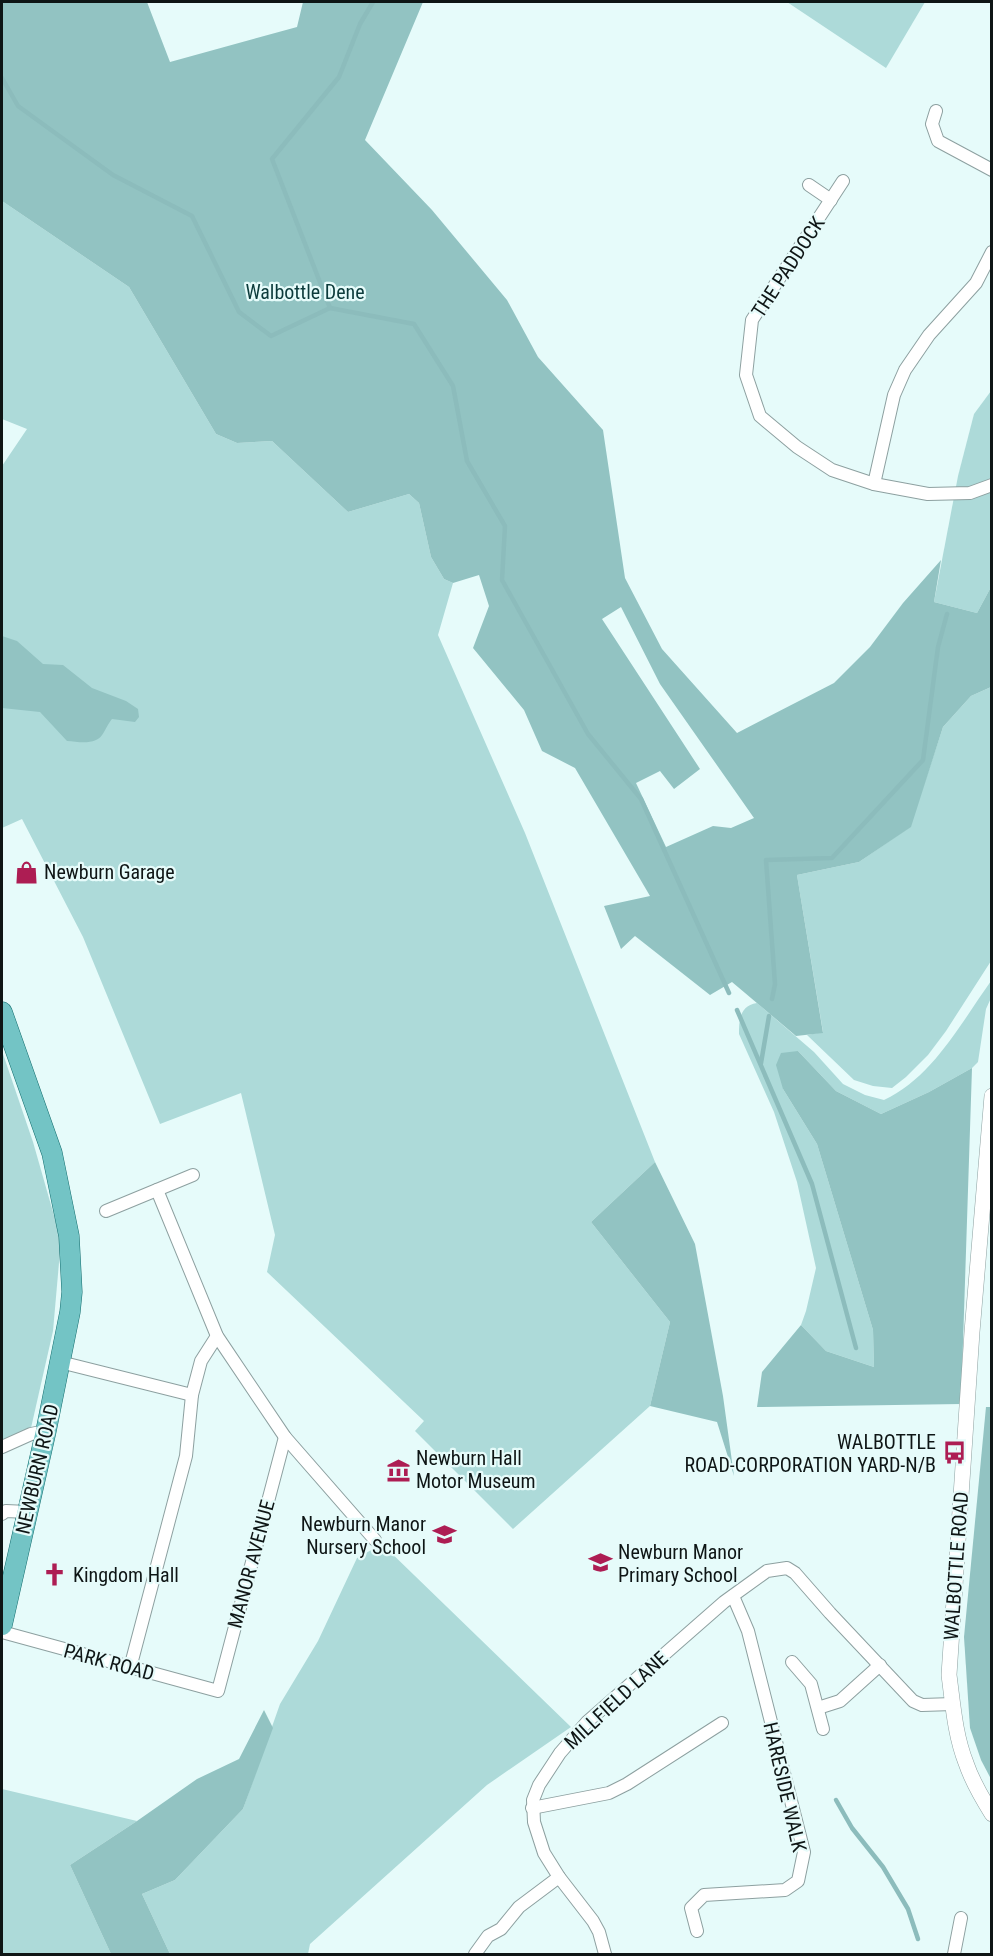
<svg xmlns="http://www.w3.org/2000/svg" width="993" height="1956" font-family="'Roboto Condensed',sans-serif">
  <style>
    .green { fill: #addad9 }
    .forest { fill: #92c3c2; fill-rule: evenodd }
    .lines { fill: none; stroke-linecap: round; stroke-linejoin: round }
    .stream { stroke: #8cbcbc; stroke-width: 4.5 }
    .minor-casing { stroke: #8da0a0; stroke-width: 14 }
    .tertiary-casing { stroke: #8da0a0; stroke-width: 16 }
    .primary-casing { stroke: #136d6e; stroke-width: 21 }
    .minor { stroke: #fff; stroke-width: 12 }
    .tertiary { stroke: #fff; stroke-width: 15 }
    .primary { stroke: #73c4c5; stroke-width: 20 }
    .labels { text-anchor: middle; stroke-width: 4.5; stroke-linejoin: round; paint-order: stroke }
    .street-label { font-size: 20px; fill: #0e1515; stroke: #e6fbfa }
    .park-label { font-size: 20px; fill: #0c3b3b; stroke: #e6fbfa }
    .poi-label { font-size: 20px; fill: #0e1515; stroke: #e6fbfa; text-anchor: start }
  </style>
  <rect width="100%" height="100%" fill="#e6fbfa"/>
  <g class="green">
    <path d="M787,2H925L886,68Z"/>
    <path d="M2,201L129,287L216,434L237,443L272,441L348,512L409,494L419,503L431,557L444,579L453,583L438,635L525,833L655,1162L591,1222L670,1322L650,1406L513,1529L415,1431L424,1421L267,1272L275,1235L241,1093L160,1124L83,937L22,819L2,828V466L27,429L2,419Z"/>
    <path d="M991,391V587L977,613L934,602L958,476L974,414Z"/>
    <path d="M991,687V961L946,1031L928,1055L906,1077L892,1088L873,1086L854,1080L807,1035L823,1032L797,875L859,862L910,827L943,727L971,696Z"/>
    <path d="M991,981V998L986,1009L978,1062L972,1068L929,1092L881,1114L836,1091L798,1051L783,1089L817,1144L873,1330L874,1367L826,1351L801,1325L806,1311L816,1268L797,1182L774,1112L739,1034C739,1019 740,1006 757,1003L814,1052L843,1084L865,1095L884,1100C932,1078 961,1023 991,981Z"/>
    <path d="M2,1051L33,1142L61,1240L53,1331L31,1428L2,1442Z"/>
    <path d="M382,1544L571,1727L487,1785L310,1944L308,1954H170L142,1894L175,1880L243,1809L280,1704L318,1641L357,1558Z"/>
    <path d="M2,1789L137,1821L70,1865L111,1954H2Z"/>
  </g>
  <g class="forest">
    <path d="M2,2H147L170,62L297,27L303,2H423L365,140L432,210L507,300L538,357L603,430L625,578L662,649L737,733L834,683L870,647L903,603L941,560L934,602L977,613L991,587V687L971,696L943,727L911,827L859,862L797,875L823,1033L796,1036L732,982L710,995L635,936L621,949L604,906L650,896L575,768L542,751L524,710L473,648L489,606L479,575L453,583L444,579L431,557L419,503L409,494L348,512L272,441L237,443L216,434L129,287L2,201ZM621,607L660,684L754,818L731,828L713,826L666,847L636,783L660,771L674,789L700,769L602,619Z"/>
    <path d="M2,636L17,641L43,664L63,665L92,688L126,701L138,709L139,717L135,722L112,719C108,724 107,727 104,732C97,746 80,742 67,741L40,712L2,708Z"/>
    <path d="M798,1051L836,1091L881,1114L929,1092L972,1068L961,1404L757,1407L762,1372L801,1325L826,1351L874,1367L873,1330L817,1144L783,1089L776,1065L781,1053Z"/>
    <path d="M655,1162L695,1244L723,1396L734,1476L717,1422L650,1406L670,1322L591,1222Z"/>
    <path d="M986,1407H992L991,1779L981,1760L970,1728L964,1637Z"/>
    <path d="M264,1710L273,1728L243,1809L175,1880L142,1894L170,1954H111L70,1865L137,1821L197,1779L239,1759Z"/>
  </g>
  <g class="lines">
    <g class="stream">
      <path d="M2,78L18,106L113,175L192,216L239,312L271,336L330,308L414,324L453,386L467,461L505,526L502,580L588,734L641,799L729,993"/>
      <path d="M330,308L272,159L339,77L360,24L373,2"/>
      <path d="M772,999L775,984L766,860L832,858L923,760L938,647L947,614"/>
      <path d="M737,1010L812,1184L856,1348"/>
      <path d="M761,1063L769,1016"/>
      <path d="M836,1800L852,1828L883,1867L908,1909L918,1939"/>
    </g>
    <defs>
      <g id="minor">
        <path d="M936,111L932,124L938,141L992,170"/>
        <path d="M843,181L752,320L746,375L760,416L797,447L832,470L874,484L928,494L970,493L992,485"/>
        <path d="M809,185L831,200"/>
        <path d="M874,484L894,395L905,370L929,335L976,283L992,252"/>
        <path d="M157,1190L217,1336L285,1437L375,1540"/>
        <path d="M106,1211L193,1175"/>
        <path d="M60,1362L192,1395"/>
        <path d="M2,1447L31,1434L46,1431"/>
        <path d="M2,1514L6,1511L27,1512"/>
        <path d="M2,1632L218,1691L285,1437"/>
        <path d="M792,1662L811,1684L823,1729"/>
        <path d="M130,1668L186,1456L192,1395L201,1361L217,1336"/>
        <path d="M818,1708L840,1701L880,1665"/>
        <path d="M532,1808L609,1793L627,1784L722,1723"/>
        <path d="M697,1931L691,1908L704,1895L785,1890L798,1881L804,1852L748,1631L733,1596"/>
        <path d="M475,1954L488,1936L501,1929L519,1907L559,1877"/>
        <path d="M605,1954L599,1932L593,1921L559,1877L544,1853L534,1822L533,1800L539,1785L560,1753L587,1722L724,1602L767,1571L787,1568L795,1573L830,1613L913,1701L922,1705L953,1704"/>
        <path d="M954,1954L961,1918"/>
      </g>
      <path id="tertiary" d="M992,1096L972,1332L949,1675C953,1705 955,1735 966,1763C972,1781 982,1798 992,1814"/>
      <path id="primary" d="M2,1012L52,1153L69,1236L72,1292L70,1312L46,1431L2,1625"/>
    </defs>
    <use href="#minor" class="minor-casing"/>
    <use href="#tertiary" class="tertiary-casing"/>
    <use href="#primary" class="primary-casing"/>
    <use href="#minor" class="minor"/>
    <use href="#tertiary" class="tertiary"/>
    <use href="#primary" class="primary"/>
  </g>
  <defs>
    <symbol id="shop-bare" viewBox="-9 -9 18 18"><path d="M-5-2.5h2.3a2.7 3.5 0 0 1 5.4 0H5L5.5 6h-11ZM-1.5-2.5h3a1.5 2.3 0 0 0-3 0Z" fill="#ad1d53" stroke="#e6fbfa" stroke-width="2.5" paint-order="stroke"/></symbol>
    <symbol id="bus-bare" viewBox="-9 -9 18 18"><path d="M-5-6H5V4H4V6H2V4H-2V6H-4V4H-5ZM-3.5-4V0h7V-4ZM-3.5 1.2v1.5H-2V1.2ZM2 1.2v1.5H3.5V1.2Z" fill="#ad1d53" stroke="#e6fbfa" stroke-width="2.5" paint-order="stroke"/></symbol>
    <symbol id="museum-bare" viewBox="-9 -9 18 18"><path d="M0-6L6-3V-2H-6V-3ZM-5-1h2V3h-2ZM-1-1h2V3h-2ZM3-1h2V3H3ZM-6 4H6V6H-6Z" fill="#ad1d53" stroke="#e6fbfa" stroke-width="2.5" paint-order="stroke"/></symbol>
    <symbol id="school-bare" viewBox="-9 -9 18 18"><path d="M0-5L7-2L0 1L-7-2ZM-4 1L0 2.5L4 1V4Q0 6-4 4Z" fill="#ad1d53" stroke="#e6fbfa" stroke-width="2.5" paint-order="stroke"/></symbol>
    <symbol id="church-bare" viewBox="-9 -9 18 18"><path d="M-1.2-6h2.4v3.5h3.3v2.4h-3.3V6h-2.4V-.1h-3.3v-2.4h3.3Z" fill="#ad1d53" stroke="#e6fbfa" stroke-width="2.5" paint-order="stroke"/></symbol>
  </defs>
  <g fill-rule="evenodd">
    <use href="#shop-bare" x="10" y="856" width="33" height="33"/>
    <use href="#bus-bare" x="938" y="1436" width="33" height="33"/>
    <use href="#museum-bare" x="382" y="1454" width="33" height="33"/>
    <use href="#school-bare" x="428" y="1518" width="33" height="33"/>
    <use href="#school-bare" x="584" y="1546" width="33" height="33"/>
    <use href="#church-bare" x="38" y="1558" width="33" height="33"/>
  </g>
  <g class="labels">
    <g class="street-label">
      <text transform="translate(788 267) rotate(-57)" y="7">THE PADDOCK</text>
      <text transform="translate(37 1469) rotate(-77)" y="7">NEWBURN ROAD</text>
      <text transform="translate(251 1564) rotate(-75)" y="7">MANOR AVENUE</text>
      <text transform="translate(956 1566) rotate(-86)" y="7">WALBOTTLE ROAD</text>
      <text transform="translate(109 1662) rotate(15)" y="7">PARK ROAD</text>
      <text transform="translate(616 1700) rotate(-43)" y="7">MILLFIELD LANE</text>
      <text transform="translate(785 1787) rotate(77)" y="7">HARESIDE WALK</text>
    </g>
    <g class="park-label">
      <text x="305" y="299">Walbottle Dene</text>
    </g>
    <g class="poi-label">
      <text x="44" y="879">Newburn Garage</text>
      <text x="936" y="1449" text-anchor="end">WALBOTTLE<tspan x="936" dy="23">ROAD-CORPORATION YARD-N/B</tspan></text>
      <text x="416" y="1465">Newburn Hall<tspan x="416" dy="23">Motor Museum</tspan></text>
      <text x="426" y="1531" text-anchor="end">Newburn Manor<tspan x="426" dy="23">Nursery School</tspan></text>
      <text x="618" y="1559">Newburn Manor<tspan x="618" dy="23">Primary School</tspan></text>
      <text x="73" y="1582">Kingdom Hall</text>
    </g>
  </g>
  <rect width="993" height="1956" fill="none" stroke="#0e1515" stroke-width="6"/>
</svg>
